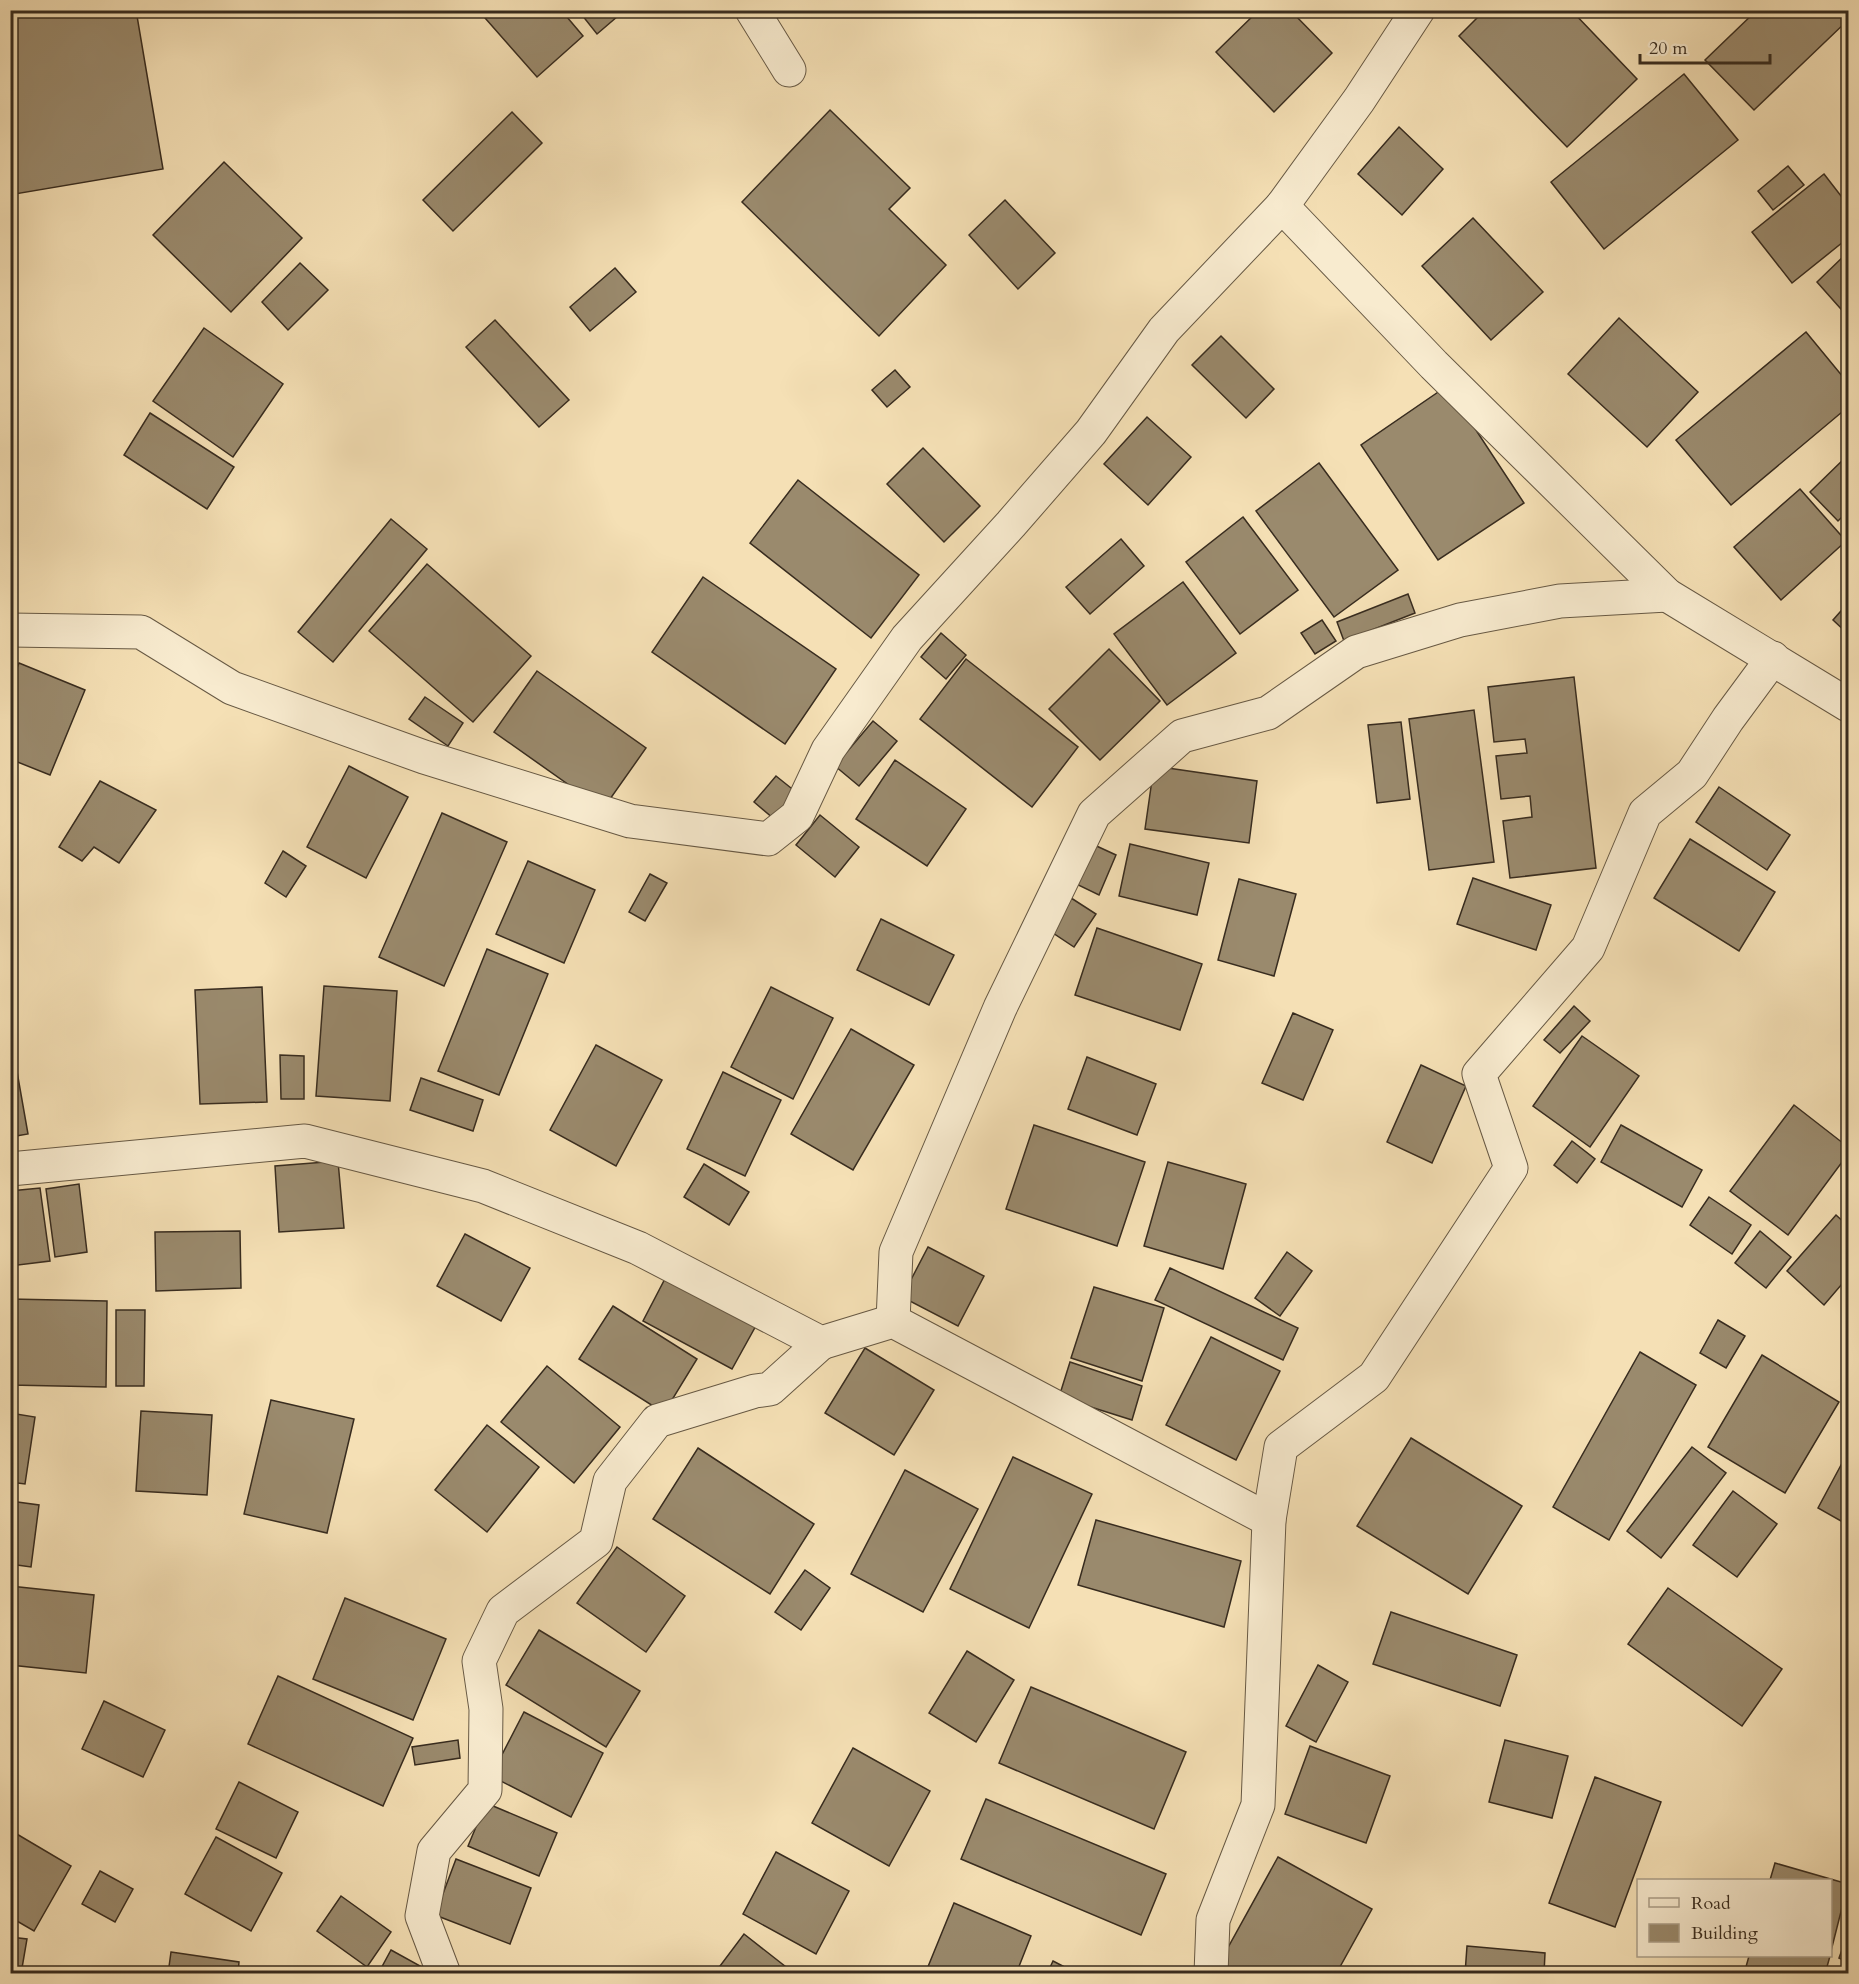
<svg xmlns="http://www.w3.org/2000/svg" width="1859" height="1984" font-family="Cardo,serif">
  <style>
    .building { fill: #9a8a6d; stroke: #382c1f; stroke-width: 1.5 }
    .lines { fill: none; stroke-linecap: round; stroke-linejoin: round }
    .minor-casing { stroke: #675944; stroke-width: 35 }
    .minor { stroke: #f8ebcf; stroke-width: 33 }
  </style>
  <rect width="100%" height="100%" fill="#f5e0b5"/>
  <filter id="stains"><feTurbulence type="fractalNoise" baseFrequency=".00333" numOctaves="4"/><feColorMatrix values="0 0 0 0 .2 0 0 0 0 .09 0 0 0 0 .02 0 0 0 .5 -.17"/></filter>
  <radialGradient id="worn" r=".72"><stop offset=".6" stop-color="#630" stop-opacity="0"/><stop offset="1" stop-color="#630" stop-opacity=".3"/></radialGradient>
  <g class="building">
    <path d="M10,10H136L163,169L15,194L10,167Z"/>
    <path d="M478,10H561L583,36L537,77Z"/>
    <path d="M578,10H625L597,34Z"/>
    <path d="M1259,10H1290L1332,53L1274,112L1216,52Z"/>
    <path d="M1485,10H1571L1637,79L1567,147L1459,36Z"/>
    <path d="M1757,10H1848V20L1754,110L1705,60Z"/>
    <path d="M1684,74L1738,140L1604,249L1551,182Z"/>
    <path d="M830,110L910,188L889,209L946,265L879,336L742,202Z"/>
    <path d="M512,112L542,143L453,231L423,200Z"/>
    <path d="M1399,127L1443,169L1402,215L1358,174Z"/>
    <path d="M224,162L302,238L231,312L153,235Z"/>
    <path d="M1788,166L1804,185L1773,210L1758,191Z"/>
    <path d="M1824,174L1848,205V238L1792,283L1752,232Z"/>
    <path d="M1005,200L1055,253L1018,289L969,235Z"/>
    <path d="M1473,218L1543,292L1491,340L1422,266Z"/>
    <path d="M1848,252V317L1817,282Z"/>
    <path d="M300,263L328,290L288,330L262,302Z"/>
    <path d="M615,268L636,292L590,331L570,307Z"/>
    <path d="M1619,318L1698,392L1647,447L1568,374Z"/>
    <path d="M495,320L569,400L539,427L466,347Z"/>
    <path d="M204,328L283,384L233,457L153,401Z"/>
    <path d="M1806,332L1848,383V407L1731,505L1676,440Z"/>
    <path d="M1221,336L1274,389L1246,418L1192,365Z"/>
    <path d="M895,370L910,387L887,407L872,390Z"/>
    <path d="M1447,386L1524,503L1438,560L1361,445Z"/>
    <path d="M150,413L234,467L207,509L124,455Z"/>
    <path d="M1147,417L1191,457L1148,505L1104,464Z"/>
    <path d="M923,448L980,506L944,542L887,484Z"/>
    <path d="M1848,455V511L1838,521L1810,492Z"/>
    <path d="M1319,463L1398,570L1334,617L1256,511Z"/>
    <path d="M798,480L919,575L871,638L750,543Z"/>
    <path d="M1800,489L1846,541L1781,600L1734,547Z"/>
    <path d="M1243,517L1298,590L1240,634L1186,562Z"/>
    <path d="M391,519L427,549L333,662L298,632Z"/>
    <path d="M1121,539L1144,566L1090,614L1066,587Z"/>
    <path d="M427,564L531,656L473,722L369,631Z"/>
    <path d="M703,577L836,669L785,744L652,652Z"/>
    <path d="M1183,582L1236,653L1167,705L1114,634Z"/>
    <path d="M1408,594L1415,613L1344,641L1337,622Z"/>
    <path d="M1848,603V634L1833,620Z"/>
    <path d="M1322,620L1336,641L1315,654L1301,633Z"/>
    <path d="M941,633L966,655L946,679L921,657Z"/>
    <path d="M1109,649L1160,701L1100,760L1049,709Z"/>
    <path d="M966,659L1078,747L1032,807L920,719Z"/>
    <path d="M19,663L85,690L50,775L10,759V685Z"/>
    <path d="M537,671L646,748L603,809L494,732Z"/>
    <path d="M1574,677L1596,868L1510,878L1503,821L1532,817L1530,796L1501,799L1496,756L1527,753L1525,739L1494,742L1488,687Z"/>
    <path d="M425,697L463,723L448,746L409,719Z"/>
    <path d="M1474,710L1494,862L1429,870L1409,719Z"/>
    <path d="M873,721L897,741L859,786L835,766Z"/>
    <path d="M1401,722L1410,799L1377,803L1368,725Z"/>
    <path d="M895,760L966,809L927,866L856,819Z"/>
    <path d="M349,766L408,797L366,878L307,847Z"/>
    <path d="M1154,766L1257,781L1249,843L1145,829Z"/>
    <path d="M776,776L796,792L774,819L754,802Z"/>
    <path d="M100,781L156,810L119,863L94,847L82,861L59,847Z"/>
    <path d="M1719,787L1790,835L1767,870L1696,822Z"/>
    <path d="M442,813L507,842L444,986L379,957Z"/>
    <path d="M820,815L859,847L835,877L796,845Z"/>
    <path d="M1690,839L1775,892L1739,951L1654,898Z"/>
    <path d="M1090,843L1116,855L1099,895L1072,882Z"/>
    <path d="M1130,844L1209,863L1197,915L1119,896Z"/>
    <path d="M283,851L306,866L286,897L265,883Z"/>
    <path d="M528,861L595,890L564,963L496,934Z"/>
    <path d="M650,874L667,883L645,921L629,912Z"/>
    <path d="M1473,878L1551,905L1536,950L1457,924Z"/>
    <path d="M1239,879L1296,894L1274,976L1218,960Z"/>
    <path d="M1068,896L1096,914L1074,947L1047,929Z"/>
    <path d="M881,919L954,955L929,1005L857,970Z"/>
    <path d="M1097,928L1202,964L1180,1030L1075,995Z"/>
    <path d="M487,949L548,974L499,1095L438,1071Z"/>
    <path d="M324,986L397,991L390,1101L316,1096Z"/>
    <path d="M262,987L267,1102L200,1104L195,990Z"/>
    <path d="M771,987L833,1018L793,1099L731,1067Z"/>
    <path d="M1574,1006L1590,1021L1560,1053L1544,1040Z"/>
    <path d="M1293,1013L1333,1030L1303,1100L1262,1083Z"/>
    <path d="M851,1029L914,1065L853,1170L791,1134Z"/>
    <path d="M1582,1036L1639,1076L1590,1147L1533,1106Z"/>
    <path d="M10,1043H12L28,1134L10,1137Z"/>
    <path d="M596,1045L662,1080L616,1166L550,1130Z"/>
    <path d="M280,1055L304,1056V1099H281Z"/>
    <path d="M1087,1057L1156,1084L1137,1135L1068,1109Z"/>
    <path d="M1421,1065L1466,1086L1432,1163L1387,1142Z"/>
    <path d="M723,1072L781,1100L745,1176L687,1149Z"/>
    <path d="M421,1078L483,1100L473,1131L410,1110Z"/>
    <path d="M1794,1105L1848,1147V1154L1788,1235L1730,1191Z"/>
    <path d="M1034,1125L1145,1162L1117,1246L1006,1209Z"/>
    <path d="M1621,1125L1702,1170L1682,1207L1601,1162Z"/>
    <path d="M1572,1141L1595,1159L1577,1183L1554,1165Z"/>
    <path d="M338,1161L344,1228L279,1232L275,1166Z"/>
    <path d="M1168,1162L1246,1184L1223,1269L1144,1246Z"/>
    <path d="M704,1164L749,1192L729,1225L684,1197Z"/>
    <path d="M79,1184L87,1252L55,1257L46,1189Z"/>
    <path d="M40,1188L50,1261L10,1266V1191Z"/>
    <path d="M1709,1197L1751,1225L1732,1254L1690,1225Z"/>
    <path d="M1836,1215L1848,1226V1277L1824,1305L1787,1271Z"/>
    <path d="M240,1231L241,1288L156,1291L155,1232Z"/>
    <path d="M1760,1231L1791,1257L1766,1288L1735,1263Z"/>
    <path d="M465,1234L530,1268L501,1321L437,1286Z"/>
    <path d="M928,1247L984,1276L958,1326L902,1297Z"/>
    <path d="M1287,1252L1312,1271L1280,1316L1255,1298Z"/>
    <path d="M1170,1268L1298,1328L1283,1360L1155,1300Z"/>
    <path d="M668,1273L758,1322L732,1369L643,1321Z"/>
    <path d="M1094,1287L1164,1308L1142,1381L1071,1358Z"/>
    <path d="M10,1299L107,1301L106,1387L10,1385Z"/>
    <path d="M613,1306L697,1359L664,1413L579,1359Z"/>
    <path d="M116,1310H145L144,1386H116Z"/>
    <path d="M1718,1320L1745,1336L1726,1368L1700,1353Z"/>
    <path d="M1211,1337L1280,1371L1236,1460L1166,1425Z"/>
    <path d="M865,1348L934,1390L894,1455L825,1413Z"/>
    <path d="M1640,1352L1696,1385L1609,1540L1553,1507Z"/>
    <path d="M1762,1355L1839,1402L1785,1493L1708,1447Z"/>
    <path d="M1070,1362L1142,1386L1132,1420L1059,1397Z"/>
    <path d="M547,1366L620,1427L574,1483L501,1422Z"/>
    <path d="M271,1400L354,1419L327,1533L244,1514Z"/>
    <path d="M141,1411L212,1415L207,1495L136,1491Z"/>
    <path d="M10,1413L35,1417L25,1484L10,1482Z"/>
    <path d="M487,1425L539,1467L487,1532L435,1490Z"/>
    <path d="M1411,1438L1522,1506L1468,1594L1357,1526Z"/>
    <path d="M1692,1447L1726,1473L1661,1558L1627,1531Z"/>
    <path d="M698,1448L814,1524L770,1594L653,1519Z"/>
    <path d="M1848,1452V1525L1818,1508Z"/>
    <path d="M1013,1457L1092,1494L1029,1628L950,1589Z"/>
    <path d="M905,1470L978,1509L923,1612L851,1574Z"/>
    <path d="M1733,1491L1777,1524L1737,1577L1693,1545Z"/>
    <path d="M10,1501L39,1505L31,1567L10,1564Z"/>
    <path d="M1096,1520L1241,1561L1224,1627L1078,1585Z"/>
    <path d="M617,1547L685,1596L646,1652L577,1603Z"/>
    <path d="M805,1570L830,1588L801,1630L775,1612Z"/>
    <path d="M10,1586L94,1595L86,1673L10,1665Z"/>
    <path d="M1668,1588L1782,1669L1742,1726L1628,1644Z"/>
    <path d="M345,1598L446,1639L413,1720L313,1679Z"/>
    <path d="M1391,1612L1517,1655L1500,1706L1373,1664Z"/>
    <path d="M539,1630L640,1691L606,1747L506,1685Z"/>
    <path d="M967,1651L1014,1680L976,1742L929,1713Z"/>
    <path d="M1318,1665L1348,1682L1316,1742L1286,1726Z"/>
    <path d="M278,1676L413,1738L383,1806L248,1744Z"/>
    <path d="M1031,1687L1186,1752L1154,1829L999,1763Z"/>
    <path d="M104,1701L165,1730L143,1777L82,1749Z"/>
    <path d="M524,1712L603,1753L571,1817L491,1776Z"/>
    <path d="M458,1740L460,1758L415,1765L412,1747Z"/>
    <path d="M1505,1740L1568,1756L1552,1818L1489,1802Z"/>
    <path d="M1310,1746L1390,1776L1366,1843L1285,1814Z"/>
    <path d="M853,1748L930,1791L889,1866L812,1823Z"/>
    <path d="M1595,1777L1661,1802L1615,1927L1549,1903Z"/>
    <path d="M239,1782L298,1812L276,1858L216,1829Z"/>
    <path d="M986,1799L1166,1874L1141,1935L961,1859Z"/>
    <path d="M486,1803L557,1833L539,1876L468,1846Z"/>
    <path d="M10,1830L71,1866L34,1931L10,1917Z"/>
    <path d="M216,1837L282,1873L251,1931L185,1894Z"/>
    <path d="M776,1852L849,1891L816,1954L743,1914Z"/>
    <path d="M1278,1857L1372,1909L1336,1974H1240L1220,1962Z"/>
    <path d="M456,1859L531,1888L510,1944L435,1915Z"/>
    <path d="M1775,1863L1848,1884L1830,1955V1880H1770Z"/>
    <path d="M100,1871L133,1889L115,1922L82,1904Z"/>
    <path d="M341,1896L391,1932L367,1967L317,1931Z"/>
    <path d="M954,1903L1031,1936L1016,1974H925Z"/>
    <path d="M1848,1933V1962L1839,1958Z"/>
    <path d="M744,1934L795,1974H714Z"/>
    <path d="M10,1937L27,1939L21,1974H10Z"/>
    <path d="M1467,1946L1545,1953L1544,1974H1465Z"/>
    <path d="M391,1950L422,1967L419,1974H378Z"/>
    <path d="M171,1952L239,1962L238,1974H168Z"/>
    <path d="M1749,1956H1830L1825,1974H1744Z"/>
    <path d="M1053,1961L1078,1974H1047Z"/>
  </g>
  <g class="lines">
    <defs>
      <g id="minor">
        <path d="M752,10L789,70"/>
        <path d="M1282,206L1434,365L1667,595L1848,705"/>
        <path d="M10,630L141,632L232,688L424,757L630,821L768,839L797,816L828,750L907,638L1011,524L1091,432L1164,330L1282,206L1359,100L1418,10"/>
        <path d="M10,1169L305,1141L483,1186L638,1248L821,1343L893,1321L1269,1520"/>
        <path d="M893,1321L896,1252L1000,1008L1094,814L1182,736L1268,713L1356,652L1460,620L1560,601L1667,595"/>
        <path d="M444,1974L422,1916L434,1851L485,1790L486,1709L479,1661L503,1611L596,1541L610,1481L657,1421L755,1391L770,1389L821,1343"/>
        <path d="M1211,1974L1213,1920L1258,1805L1269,1520L1281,1447L1374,1377L1511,1168L1479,1074L1588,948L1645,813L1692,774L1728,719L1773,658"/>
      </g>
    </defs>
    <use href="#minor" class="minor-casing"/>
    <use href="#minor" class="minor"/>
  </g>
  <rect width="1859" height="1984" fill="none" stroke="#f5e0b5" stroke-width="36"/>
  <rect x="12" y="12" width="1835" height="1960" fill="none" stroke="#382c1f" stroke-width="3"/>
  <rect x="18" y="18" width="1823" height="1948" fill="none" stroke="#382c1f" stroke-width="1.5"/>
  <rect x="1637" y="1879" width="195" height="78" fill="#f8ebcf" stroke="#ab9f89" stroke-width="1.5"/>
  <rect x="1649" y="1898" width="30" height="9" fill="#f8ebcf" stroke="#ab9f89" stroke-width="1.5"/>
  <text x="1691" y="1909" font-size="18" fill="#382c1f">Road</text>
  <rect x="1649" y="1924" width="30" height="18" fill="#9a8a6d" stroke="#ab9f89" stroke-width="1.5"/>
  <text x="1691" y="1939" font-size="18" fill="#382c1f">Building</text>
  <path d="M1640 54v9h130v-9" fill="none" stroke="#382c1f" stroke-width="3"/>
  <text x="1649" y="54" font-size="18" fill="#382c1f" stroke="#f8ebcf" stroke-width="4.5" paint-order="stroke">20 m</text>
  <rect width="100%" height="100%" filter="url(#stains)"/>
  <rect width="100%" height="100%" fill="url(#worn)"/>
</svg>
